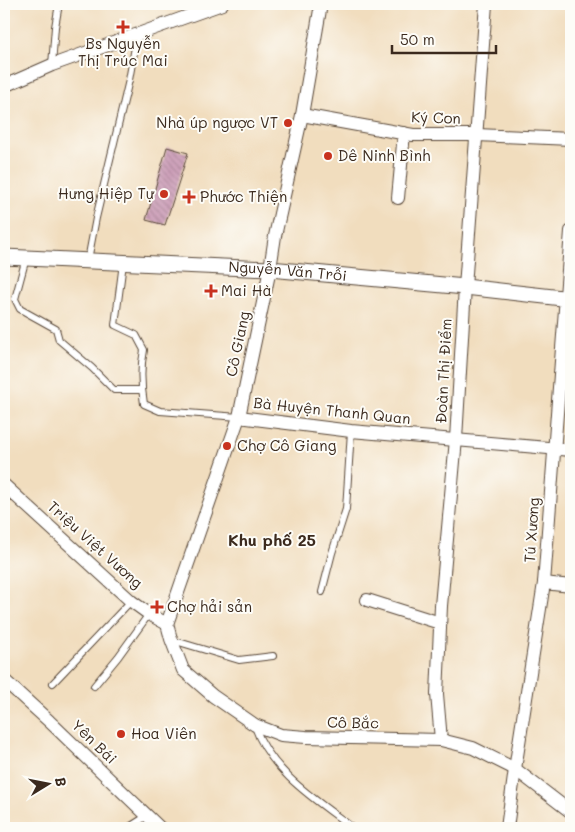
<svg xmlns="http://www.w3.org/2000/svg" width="575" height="832" font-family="Mali,sans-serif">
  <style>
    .building { fill: url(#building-back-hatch) }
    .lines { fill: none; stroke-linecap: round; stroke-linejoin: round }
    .service-casing { stroke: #564536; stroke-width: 8 }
    .minor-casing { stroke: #564536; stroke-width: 14 }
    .tertiary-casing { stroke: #564536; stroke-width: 17 }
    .service { stroke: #fff; stroke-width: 6 }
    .minor { stroke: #fff; stroke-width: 12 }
    .tertiary { stroke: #fff; stroke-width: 15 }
    .poi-dot { fill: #c8321e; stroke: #fdfcf7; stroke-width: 2 }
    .labels { text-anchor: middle; stroke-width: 4; stroke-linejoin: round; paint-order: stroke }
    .poi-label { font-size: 15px; fill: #3b2a1e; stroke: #fdfcf7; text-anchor: start }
    .street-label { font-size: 15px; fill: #3b2a1e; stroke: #fdfcf7 }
    .neighbourhood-label { font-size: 16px; font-weight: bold; fill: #3b2a1e; stroke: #fdfcf7 }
  </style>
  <defs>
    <pattern id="building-back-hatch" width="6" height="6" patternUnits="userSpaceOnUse" patternTransform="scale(1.25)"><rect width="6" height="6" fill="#cc9db8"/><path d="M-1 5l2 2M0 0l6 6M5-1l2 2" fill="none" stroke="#a78095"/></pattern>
  </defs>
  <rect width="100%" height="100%" fill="#fdfcf7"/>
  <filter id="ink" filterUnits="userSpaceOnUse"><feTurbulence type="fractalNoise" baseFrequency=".02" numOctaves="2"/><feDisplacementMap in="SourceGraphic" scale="10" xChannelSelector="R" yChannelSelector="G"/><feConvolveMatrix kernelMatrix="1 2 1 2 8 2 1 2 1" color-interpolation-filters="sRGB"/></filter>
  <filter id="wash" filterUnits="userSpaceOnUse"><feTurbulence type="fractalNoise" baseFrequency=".0096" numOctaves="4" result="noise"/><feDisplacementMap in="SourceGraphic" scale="20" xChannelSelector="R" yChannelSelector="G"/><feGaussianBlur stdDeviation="1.12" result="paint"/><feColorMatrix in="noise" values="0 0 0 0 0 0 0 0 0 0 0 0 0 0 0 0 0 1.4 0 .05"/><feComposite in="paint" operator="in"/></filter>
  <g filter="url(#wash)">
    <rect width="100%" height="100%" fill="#f1ddbe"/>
    <g id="blocks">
      <path class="building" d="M167,147L188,153L165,225L146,220Z"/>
    </g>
  </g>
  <g filter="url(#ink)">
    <use href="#blocks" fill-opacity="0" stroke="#564536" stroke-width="1"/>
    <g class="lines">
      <defs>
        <g id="service">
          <path d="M52,65L55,27L59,4"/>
          <path d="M26,258L15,299L20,309L56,329L59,340L92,368L114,390H142"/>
          <path d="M88,260L96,218L129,80L137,36"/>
          <path d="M123,263L115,325L136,335L144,350C140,368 141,386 144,404L160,411L239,417"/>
          <path d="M322,592L332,553L346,509L351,431"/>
          <path d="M172,640L239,660L273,656"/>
          <path d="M53,683L131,601"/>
          <path d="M94,686L118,657L149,614"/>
          <path d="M255,727C271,772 316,800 353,828"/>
          <path d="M4,822L7,828"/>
          <path d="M128,828L147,816"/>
        </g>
        <g id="minor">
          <path d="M4,86L52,65L222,4"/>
          <path d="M302,115L413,135H477L571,139"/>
          <path d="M398,198L404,133"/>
          <path d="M239,417L351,431L571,450"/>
          <path d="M4,485L131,601L149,614L167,624"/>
          <path d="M544,583L571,586"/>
          <path d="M367,600L440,623"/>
          <path d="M167,624L239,417L270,269L275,236L302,115L321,4"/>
          <path d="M167,624L171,639L183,670L213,696L255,725L281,735L306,737L441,740L473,748L515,769L571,812"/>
          <path d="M4,680L49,721L160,828"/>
          <path d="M441,740L437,694L441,606L456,439L465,287L486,4"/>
          <path d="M507,828L515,769L544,583L571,231"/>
        </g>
        <g id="tertiary">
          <path id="s1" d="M4,257L270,269L465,287L571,299"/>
        </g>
      </defs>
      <use href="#service" class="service-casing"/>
      <use href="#minor" class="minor-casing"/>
      <use href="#tertiary" class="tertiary-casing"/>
      <use href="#service" class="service"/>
      <use href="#minor" class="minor"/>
      <use href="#tertiary" class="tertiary"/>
    </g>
  </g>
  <g class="poi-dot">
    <path d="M120.5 19.5h5v5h5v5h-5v5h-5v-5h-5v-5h5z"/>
    <circle cx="288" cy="123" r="5"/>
    <circle cx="328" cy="156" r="5"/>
    <circle cx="164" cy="194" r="5"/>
    <path d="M186.5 189.5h5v5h5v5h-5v5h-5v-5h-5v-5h5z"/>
    <path d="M208.5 283.5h5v5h5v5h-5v5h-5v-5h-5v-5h5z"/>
    <circle cx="227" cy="446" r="5"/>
    <path d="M154.5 599.5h5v5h5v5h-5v5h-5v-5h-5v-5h5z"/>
    <circle cx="121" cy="734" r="5"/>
  </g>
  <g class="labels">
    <g class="poi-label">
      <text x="123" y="49" text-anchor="middle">Bs Nguyễn<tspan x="123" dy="17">Thị Trúc Mai</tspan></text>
      <text x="278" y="128" text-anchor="end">Nhà úp ngược VT</text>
      <text x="338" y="161">Dê Ninh Bình</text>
      <text x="154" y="199" text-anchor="end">Hưng Hiệp Tự</text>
      <text x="200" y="202">Phước Thiện</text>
      <text x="221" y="296">Mai Hà</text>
      <text x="237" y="451">Chợ Cô Giang</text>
      <text x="167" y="612">Chợ hải sản</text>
      <text x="131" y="739">Hoa Viên</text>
    </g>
    <g class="street-label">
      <text transform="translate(436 118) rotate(2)" y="5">Ký Con</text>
      <text dy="5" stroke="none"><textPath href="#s1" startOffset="284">Nguyễn Văn Trỗi</textPath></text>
      <text transform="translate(238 344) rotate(-78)" y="5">Cô Giang</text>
      <text transform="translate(444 371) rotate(-87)" y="5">Đoàn Thị Điểm</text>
      <text transform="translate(332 411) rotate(6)" y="5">Bà Huyện Thanh Quan</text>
      <text transform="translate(532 530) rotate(-86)" y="5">Tú Xương</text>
      <text transform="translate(95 545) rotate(42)" y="5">Triệu Việt Vương</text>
      <text transform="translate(353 723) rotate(1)" y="5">Cô Bắc</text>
      <text transform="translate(94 742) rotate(44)" y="5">Yên Bái</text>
    </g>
    <g class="neighbourhood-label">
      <text x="272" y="546">Khu phố 25</text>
    </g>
  </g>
  <rect width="575" height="832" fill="none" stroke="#fdfcf7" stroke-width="20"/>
  <g transform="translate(48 784) rotate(80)" stroke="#fdfcf7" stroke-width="4" paint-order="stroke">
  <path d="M0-4L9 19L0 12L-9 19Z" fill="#3b2a1e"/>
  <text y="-8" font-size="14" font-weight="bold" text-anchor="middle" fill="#3b2a1e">B</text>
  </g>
  <path d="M392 45v8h104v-8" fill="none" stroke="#3b2a1e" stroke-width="2.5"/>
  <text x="400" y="45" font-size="15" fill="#3b2a1e" stroke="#fdfcf7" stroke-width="4" paint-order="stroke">50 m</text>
</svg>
